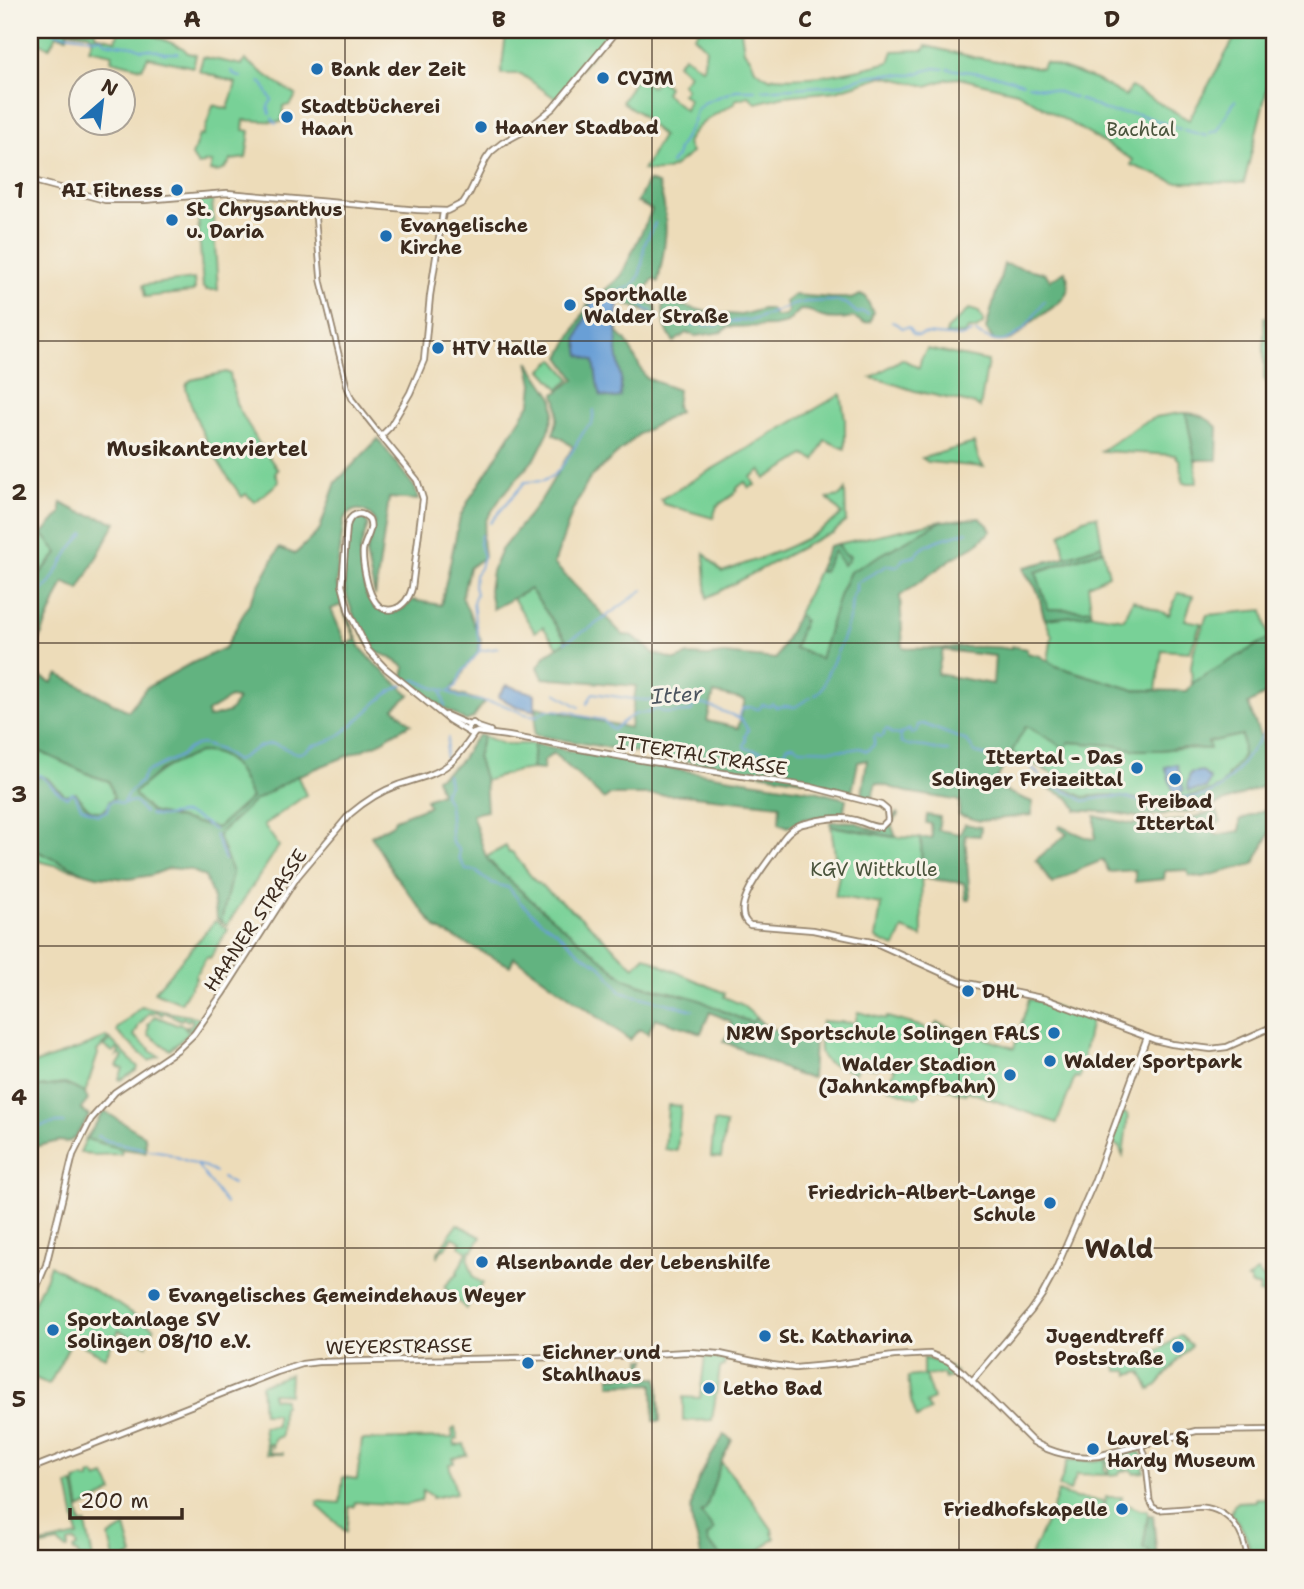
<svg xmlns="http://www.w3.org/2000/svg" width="1304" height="1589" font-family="'Shantell Sans',sans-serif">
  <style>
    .green { fill: #78d197; stroke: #5a7e5a; stroke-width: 2 }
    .forest { fill: #62b380; stroke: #4e6e4f; stroke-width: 2; fill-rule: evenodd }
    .water { fill: #699fd6; stroke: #52647a; stroke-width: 2 }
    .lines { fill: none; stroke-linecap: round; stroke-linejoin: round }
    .stream { stroke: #699fd6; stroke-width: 2 }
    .tertiary-casing { stroke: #94836c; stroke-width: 7 }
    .secondary-casing { stroke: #94836c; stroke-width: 8 }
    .primary-casing { stroke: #94836c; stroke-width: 8 }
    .tertiary { stroke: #fff; stroke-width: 3.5 }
    .secondary { stroke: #fff; stroke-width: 4.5 }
    .primary { stroke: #fff; stroke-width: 4.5 }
    .grid { fill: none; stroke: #3b2a1e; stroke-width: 2; stroke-opacity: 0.55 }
    .poi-dot { fill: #1f6fb2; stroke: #f7f3e8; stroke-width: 2.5 }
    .labels { text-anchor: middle; stroke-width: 6; stroke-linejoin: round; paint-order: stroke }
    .poi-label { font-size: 19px; font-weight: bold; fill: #3b2a1e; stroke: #f7f3e8; text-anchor: start }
    .park-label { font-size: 19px; fill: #4a543c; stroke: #f7f3e8 }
    .street-label { font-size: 19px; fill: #3b2a1e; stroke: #f7f3e8 }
    .neighbourhood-label { font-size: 21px; font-weight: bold; fill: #3b2a1e; stroke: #f7f3e8 }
    .water-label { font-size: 21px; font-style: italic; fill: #4b535e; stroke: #f7f3e8 }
    .district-label { font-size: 26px; font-weight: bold; fill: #3b2a1e; stroke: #f7f3e8 }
    .neatline { fill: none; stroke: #3b2a1e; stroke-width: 2.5 }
    .grid-label { font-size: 23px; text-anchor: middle; font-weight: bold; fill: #3b2a1e }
  </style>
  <rect width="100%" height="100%" fill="#f7f3e8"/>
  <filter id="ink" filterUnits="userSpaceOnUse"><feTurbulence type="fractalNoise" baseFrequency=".0143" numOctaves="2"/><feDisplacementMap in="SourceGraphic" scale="14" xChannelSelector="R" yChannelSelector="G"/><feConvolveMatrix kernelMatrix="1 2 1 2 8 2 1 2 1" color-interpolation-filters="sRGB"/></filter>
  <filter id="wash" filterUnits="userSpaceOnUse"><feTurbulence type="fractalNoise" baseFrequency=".00686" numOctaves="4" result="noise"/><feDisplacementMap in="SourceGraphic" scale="28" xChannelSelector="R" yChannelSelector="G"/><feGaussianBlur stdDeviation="1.57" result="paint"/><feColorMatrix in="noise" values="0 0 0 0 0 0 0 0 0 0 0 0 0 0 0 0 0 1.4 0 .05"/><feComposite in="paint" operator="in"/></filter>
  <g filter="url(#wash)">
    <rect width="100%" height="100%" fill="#eddcb9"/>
    <g class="green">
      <path d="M30,30H95V35L116,40L119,30H137L143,32L144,31L183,48L188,53L196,55L193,67L148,57L142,68L111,60L112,54L89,49L93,37L89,34L68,31L67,37L57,35L49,48L30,36Z"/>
      <path d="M547,30H612L556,99L521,74H501L506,34L541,38Z"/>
      <path d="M699,30H741L744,51L751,59L755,69L765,76L771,79L773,77C812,80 851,72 889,62L893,51L924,50L926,46L973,57L1041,68L1045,62L1096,80L1125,96L1131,87L1189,120L1239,30H1257L1274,37V86L1268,85L1244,183L1175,182L1131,165L1133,160L1017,92L959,78L948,79L927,86L883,76L836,91L784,96L756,103L749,96L735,100V103C717,114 696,122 687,143L691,153C671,169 670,174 643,170L662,136L639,113L622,102L637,76L651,87L659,79L668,87L665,93L685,110L689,99L682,94L686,89L682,84L689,74L677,64L684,56L703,69L706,48L694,36Z"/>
      <path d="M203,57L242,65L245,60L278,84L296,95C292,102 293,106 283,106L282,122L244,120L243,130L250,131L246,158L231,160C226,169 221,174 210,171L212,163L205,162L204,164L198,165L192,156L199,135L203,136L213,105L228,109L236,83L199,71Z"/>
      <path d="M212,198L218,290H206V288H203L197,205H199V200Z"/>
      <path d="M194,279L195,289L192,292L145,297L143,285Z"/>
      <path d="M969,309L979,312L983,320V324L976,329H968L965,334L946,335L947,330Z"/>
      <path d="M1264,317H1274V386H1270L1264,379Z"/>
      <path d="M927,349L988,361L980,408L974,404L915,391L885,381L871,378L902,359L919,368L921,359Z"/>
      <path d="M554,359L571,379L559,389L542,370Z"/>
      <path d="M226,372L230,374L236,404L258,442L278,470L275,473L279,482L255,502L246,494L242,497C217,463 197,429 186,388L187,384L191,380Z"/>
      <path d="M841,394L845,419V449L825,440L815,460L804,455C791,465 779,470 765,479L761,470L751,477L755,485L749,488L745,482L738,487L733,495L717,506L713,518L663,504L661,499Z"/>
      <path d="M1180,413H1186L1195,460L1197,483H1183L1180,461L1175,455L1101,451L1141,424L1156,417Z"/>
      <path d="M974,443L979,460L984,467L928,462L922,458Z"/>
      <path d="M845,490L846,521L833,533L821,537L707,598L704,553L722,572C763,557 808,544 842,514L827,498L840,496Z"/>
      <path d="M1097,516L1102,545L1065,557L1061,535C1071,525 1083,517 1097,516Z"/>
      <path d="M30,518L58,553L30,585Z"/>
      <path d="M942,521L850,572L840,593L820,659L802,650L794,649L804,621L798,614L818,571L823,572L834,550L850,556L844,554L838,544Z"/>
      <path d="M1103,550L1109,575L1088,585L1091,609L1084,610L1048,609L1036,572Z"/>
      <path d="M530,589L567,642L558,647L543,627L535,632L513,598Z"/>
      <path d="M1178,593L1193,596L1185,620L1201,623L1190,652L1162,650L1156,690H1134L1056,666L1048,661L1052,636L1045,619L1092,614L1124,619L1133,600L1169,615Z"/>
      <path d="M1263,610L1269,638L1192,684L1191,666L1194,650L1207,615Z"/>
      <path d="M1025,726L1069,742L1112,745L1138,750H1161L1177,748L1209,749L1208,742L1242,734C1245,760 1243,758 1227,776L1228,778L1220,787L1209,792L1173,799L1145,800L1107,795L1083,797L1071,791L1060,788L1064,780L1011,752Z"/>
      <path d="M483,736L503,744H534L532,769L517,771L485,781L477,757Z"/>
      <path d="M30,747L93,776L109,781L114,798C107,809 100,818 86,808C82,804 80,797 76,793L65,795L47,778L38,776L35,779H30Z"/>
      <path d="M209,751C236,759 240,774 251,798L217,828L151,812L134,795L135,792C155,774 181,753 209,751Z"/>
      <path d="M297,775L306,795L264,825L279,846L227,925L221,922L232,873L217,835L254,801Z"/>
      <path d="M831,826L892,837L921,838L922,937L903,929L895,947L876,939L881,904L835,896L840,870H837Z"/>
      <path d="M506,846L509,853L512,852L534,880L583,919L634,967L645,956L665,967L725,993L724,997L741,1004L756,1017L753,1023C733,1018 716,1007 697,1000C673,990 647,990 624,978L540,908L499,871L486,857Z"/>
      <path d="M30,848L83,872L30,859Z"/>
      <path d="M215,921L228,929L210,958L207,957L195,976L196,978L181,1003L154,992Z"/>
      <path d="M1029,999L1042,1002L1091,1020L1079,1078L1075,1077L1057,1123L965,1090L967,1091L966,1094L933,1086L916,1098L888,1088L895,1068L882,1065L876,1069L858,1066L855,1073C817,1059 817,1063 822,1021L855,1023L858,1012L886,1019L887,1017L924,1027L929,1036L938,1037L933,1028L937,1023L1014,1048Z"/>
      <path d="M141,1007L200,1018L191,1031L186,1026H190L193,1021L190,1019L188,1021L183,1018L181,1020L164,1012L162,1015L156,1011L152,1014L149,1013L141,1023H140L134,1036L150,1049V1051L159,1056L149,1061L117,1032V1029Z"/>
      <path d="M155,1016L177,1025L179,1023L184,1026L189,1033L170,1050L149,1035L148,1030L149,1026L148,1025Z"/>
      <path d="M106,1037L109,1039L97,1051L98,1054L85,1093L65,1084L30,1088V1065L89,1045Z"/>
      <path d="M111,1040L138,1067L137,1070L121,1080L119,1079L123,1069L117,1066L123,1057L120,1055L117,1056L119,1052L116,1049L113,1052L104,1046Z"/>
      <path d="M668,1105L681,1106L677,1151L665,1149Z"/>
      <path d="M1122,1112L1128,1115L1123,1156L1119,1147L1112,1143Z"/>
      <path d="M714,1122L726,1124L721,1158L711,1157Z"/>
      <path d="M86,1139L122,1149L121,1154L92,1155L80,1152Z"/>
      <path d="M457,1224L481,1237L473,1250H470L468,1260L474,1278L483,1283L466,1309L444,1287L458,1273L457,1272L467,1252L459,1246L461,1242L453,1237L445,1249L443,1248L438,1256V1252Z"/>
      <path d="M50,1265L116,1303L154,1328L147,1341V1345L119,1330L105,1357L72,1340L50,1383L48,1384L30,1376V1311L46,1277Z"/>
      <path d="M1270,1266H1274V1306L1268,1305L1270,1296L1259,1293L1260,1287L1251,1285L1250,1280L1247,1279L1257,1272L1265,1280L1268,1278Z"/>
      <path d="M1180,1335L1191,1345L1158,1384L1150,1390L1141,1372L1129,1375L1128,1371H1117L1116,1358C1146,1358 1156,1354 1180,1335Z"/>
      <path d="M705,1356L725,1361L724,1366L720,1368L712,1420L683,1421V1397L700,1398Z"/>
      <path d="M923,1358L942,1363L956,1372L950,1373V1377L945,1379L943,1374L925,1375L933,1399L926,1403L930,1411L917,1418L911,1401L908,1377L923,1375Z"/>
      <path d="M290,1374L289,1394L272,1393V1398L284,1399V1406H282L281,1436L274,1439L272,1447L271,1444H268L270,1453H283V1454H267L263,1427L276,1426V1414H263L261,1385Z"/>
      <path d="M455,1428L458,1439L454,1440L455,1446L464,1444L467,1455L453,1458L454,1463L449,1464L456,1493L432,1498V1496L423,1490L421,1501L407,1505L355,1502L354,1507H349L346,1532L318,1506L317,1501L340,1503L343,1477L357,1479L362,1440L451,1438L453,1437L452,1430Z"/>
      <path d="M1140,1452L1143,1458L1144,1472L1133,1473L1132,1470L1120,1471L1119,1474L1109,1475L1107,1459Z"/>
      <path d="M1106,1459L1104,1471L1107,1472V1475L1077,1474L1070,1491L1059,1487L1068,1460L1093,1461Z"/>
      <path d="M1270,1461H1274V1556L1250,1559C1250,1540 1244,1528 1231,1514L1233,1507L1237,1502L1256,1501V1498L1268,1499Z"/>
      <path d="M721,1462L746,1492L774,1532L772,1533L775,1538L750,1559H725L707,1543L701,1513L706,1508Z"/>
      <path d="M94,1474L97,1479L105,1476L113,1492L80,1509L75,1481L85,1478L86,1480L89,1479V1476Z"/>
      <path d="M74,1484L81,1525L86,1524L93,1559H86L85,1557L79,1559L78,1554L74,1552L73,1549L77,1547L75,1541L68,1543V1549H66L58,1543L41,1546V1544L78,1536L68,1485Z"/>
      <path d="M1058,1492L1075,1498L1103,1501V1507H1105L1106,1497H1122L1121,1502L1140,1510H1147L1148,1515L1143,1548L1149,1550L1148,1559H1029L1052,1510Z"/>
      <path d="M125,1527L133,1556L126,1559H114L109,1537Z"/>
    </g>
    <g class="forest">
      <path d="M648,181L658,184C671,216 665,249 658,282L653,279L640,299L656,306L657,318L650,313L624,303L623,299L613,293L604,291L621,276L652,210L637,202Z"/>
      <path d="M1004,264L1045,273L1050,280L1065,271C1078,299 1049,308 1032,322C1017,334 1016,343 994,341L986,329Z"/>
      <path d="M607,294L618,304V333L626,341L646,378L678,390L676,407L679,412L639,434L590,478L573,510L554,564L623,635L633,636L655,654L676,660L688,655L708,656L724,654L776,659L798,614L804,621L794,649L802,650L820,659L840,593L850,572L942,521L980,518L988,525L991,531L977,544L953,558L900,596L903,648C940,651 974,643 1011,649V646L1027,649V653L1040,656L1056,666L1134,690L1187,691L1194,682L1269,638L1274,637V690L1248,704L1274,773V782L1203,810L1138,817L1115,813L1076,810V808L1069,798L1045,787L1048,782L1071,791L1083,797L1107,795L1145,800L1173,799L1209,792L1220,787L1243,756L1242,735L1208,742L1210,749L1177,748L1161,750H1137L1112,745L1069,742L1065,748L1026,726L993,786L1032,802V815L980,821L959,815L960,801L907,792L876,783L872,798L862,795L867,760L858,762L852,792L809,781L733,769L534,735L537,707L630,728L636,686L543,678L538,667L546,655L567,641L530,589L493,609L489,590L492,571L501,550L541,500L573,447L561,438L553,434C558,421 560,407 555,394L575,379L560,357L592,297ZM943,650L995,656L993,684L937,674ZM714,693L745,700L738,728L707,721Z"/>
      <path d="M794,295L831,298H846L851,299L860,295L865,296L873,312L870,322L864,323L853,317C843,319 832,320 822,317C811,314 815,310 800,310L787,323L774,326L728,327L722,332L696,336L686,333L674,342C665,331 662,318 663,304L671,303L712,313L741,315L763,309H770L775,316H785L788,311L785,302Z"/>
      <path d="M528,361L553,398L554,411L549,431L536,457L502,496L486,520L482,538L484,557L469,568L462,597L481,640L477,654L466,667L460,679L451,690L457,694L484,702L473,718L466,721L433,701L403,676L405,667C399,663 393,659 387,656C381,653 376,654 372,649C359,632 345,599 344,578C344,570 349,492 368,525C365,535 359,546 360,557C360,566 365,593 370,601C381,618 401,615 412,600L441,605L460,517L469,500L531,402L533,384Z"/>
      <path d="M1186,413C1200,414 1208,418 1218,428L1217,460H1195Z"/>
      <path d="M378,439L415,488L418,500L389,498L375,596L366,554L375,522C368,508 354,505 344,519L338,565L337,585L345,610L361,648L375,664L410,695L394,708L411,724L387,737L380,743L297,776L254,801L218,835L232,873L221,922L217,919L212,895L205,877L191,870L170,868L152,875L129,879L97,876L83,872L30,848V779L43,776L65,795L76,793C87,807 86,812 105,811L108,808L109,801L114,798L109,781L93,776L30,747V671L52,683L58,674L128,711L146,688L188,665L225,648L279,548L295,554L319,531L336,482ZM341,605L356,640L346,644L331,609ZM230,698L236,699L237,701L229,712L208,718L207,712ZM199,752C231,750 240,772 251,798L217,828L151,812L135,795V792L160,770Z"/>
      <path d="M61,503L79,512L116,522L79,590L64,582L40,638L30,656V585L58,553L42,534L61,513Z"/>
      <path d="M838,544L844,554L850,556L848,561L843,565L834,551L823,572L818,571L829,546Z"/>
      <path d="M1102,545L1103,550L1036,572L1048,609L1084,610L1091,609L1092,614L1045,619C1040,609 1042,600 1037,590C1033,583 1027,577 1024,570L1025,567L1065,557Z"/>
      <path d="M479,735L483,736L477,757L485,781L487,811L472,814L486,857L492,865L540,908L624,978C647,990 673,991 697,999C716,1007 733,1018 753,1022L756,1017L766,1027L814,1041L812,1078L797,1075L723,1041L733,1027L730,1021L710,1012L701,1033L655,1018L648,1034L639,1029L630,1040L514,957L510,966L437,929L394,874L371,836L393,824L395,819L429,806L426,799L441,793L436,778C445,773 454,768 461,760C467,752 470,742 479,735Z"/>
      <path d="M534,744L642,764L815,791L846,799L843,814L803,819L788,827L779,823L780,805L684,795H609L604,799L553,753L544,761L543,770L532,769Z"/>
      <path d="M1273,806L1274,825L1254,864L1203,877L1189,876L1187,870L1165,871L1164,879L1135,882V870L1109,872L1103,860L1078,870L1052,884L1036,860L1067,834L1058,828L1060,826L1088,838L1095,839V816L1132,824L1183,820L1217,811L1221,822L1213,826L1216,835L1240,831V820Z"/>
      <path d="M897,813L898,815L891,824L896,837L831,826L830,822C838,822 846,821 854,822C862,824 873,833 882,830C889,828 891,818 897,813Z"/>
      <path d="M927,815L940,817L938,830L960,834L965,824L981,827L980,836L965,835L970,900H966L964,883L922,878L921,838H932L931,824L926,823Z"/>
      <path d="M65,1084L85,1093L88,1100L81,1109L89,1116L75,1137L70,1141L66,1142L59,1141L30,1148V1088Z"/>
      <path d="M104,1111L145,1136L146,1151L145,1152L122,1149L86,1139Z"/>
      <path d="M641,1359H646V1361L644,1362V1378H658L660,1421H654L653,1384L610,1385V1377L641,1375Z"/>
      <path d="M724,1435L732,1440L721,1462L706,1509L701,1513L714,1530L707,1537L708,1543L725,1559H701C701,1546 695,1535 692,1522C687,1489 708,1462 724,1435Z"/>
      <path d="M1148,1515H1153L1157,1559H1148L1149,1550L1143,1549Z"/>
    </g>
    <g class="water">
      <path d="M601,296H608L618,304C617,320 616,335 617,351C619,367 623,380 620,397L615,398L601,396L597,382L594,361L580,355L577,339L593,299Z"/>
      <path d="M506,685L535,694V711L516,706L498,697Z"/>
      <path d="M1177,764L1184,791L1174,794L1165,767Z"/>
      <path d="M1202,771L1210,779L1206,789L1188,791L1187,785L1190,773Z"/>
    </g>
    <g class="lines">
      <g class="stream">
        <path d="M51,30L57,33L93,38H101L106,42L116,44L133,46L142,50L148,49L164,53H178"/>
        <path d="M948,69L995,75L1023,83"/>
        <path d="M231,71L236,76L241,77"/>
        <path d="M260,82L264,85L267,92"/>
        <path d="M1028,85L1056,91L1075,98"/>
        <path d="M762,90L839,85L867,76L883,74L911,75L935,68L944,69"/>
        <path d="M268,94L272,100L268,106L270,114"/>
        <path d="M1079,99L1109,112L1138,114L1180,129"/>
        <path d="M272,118L276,123"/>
        <path d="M1224,118L1235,101"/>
        <path d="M1184,130L1207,136"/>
        <path d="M1210,133L1218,130L1223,120"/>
        <path d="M671,164L673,160L676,158L678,149L692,124L696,111L703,103L736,90H755"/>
        <path d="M617,292C622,290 629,288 633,285C642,276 643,259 644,248C645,239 652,232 655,223"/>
        <path d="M617,292L623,295H629"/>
        <path d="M641,304L647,310L652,311"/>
        <path d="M668,314C678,315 684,322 694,326L699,323L707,326L712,324L717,326L724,322L753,320L792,305L806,302L836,301L847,304L857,313L863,312L868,314"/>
        <path d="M892,322L899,325L902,328L908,327L913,334L918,336L924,334L960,337L972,333"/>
        <path d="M976,333C981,335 987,339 992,340C1014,348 1034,317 1044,301"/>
        <path d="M490,523L525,482C531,481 537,482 543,481C563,475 575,443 587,427L592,424L594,410"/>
        <path d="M30,615L41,592L49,584L72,547L84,533"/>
        <path d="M565,642L590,628L643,590"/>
        <path d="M479,651L499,648"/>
        <path d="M408,683L416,680L431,687L449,692L461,698L501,704L525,714L537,716L546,710H553L573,712L581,716L603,720L613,730C624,721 633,711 649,713L654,709L667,713L689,712H691L694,704L706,705L732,715L742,720L748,730L745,736L746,741L744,745L745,748L774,754L786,751L787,746L793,745L800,749L848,750L860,748L867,751L874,745V737L877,735L881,737L884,735V731L887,729L892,734L899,735L910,729V732L912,734L917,730L918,725L923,724L967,741L975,753L1004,760L1018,759L1030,766L1039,775L1042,782L1070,793L1084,801C1107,796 1121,794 1144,803L1174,800L1185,797H1197L1207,795L1220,788L1236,772L1274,719"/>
        <path d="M441,691L445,706"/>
        <path d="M449,692L456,686L463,671L478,653L480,646L475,620L473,602L476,594L474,586L475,575L480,568L483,556L479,544L481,535"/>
        <path d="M556,693L579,707"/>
        <path d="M815,695C827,687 823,682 828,672C837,655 844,636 850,616C853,607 849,597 856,591V583L888,565L898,566L903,559L915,556C923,542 952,536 967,532"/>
        <path d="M587,704L593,693L633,699L693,704"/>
        <path d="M739,717L742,709L749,707L759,709L762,705L769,706L772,704L776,707L784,706L795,707L811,697"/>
        <path d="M900,734L901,742C910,747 915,746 925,747C933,748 940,752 948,751"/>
        <path d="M445,758L448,738"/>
        <path d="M447,774L449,785L444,791V794L449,804L452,843L459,850V858L466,870L477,871L482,877L492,883L509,888L521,903L541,921L556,931L581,954L601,966L617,986L620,991L624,993C648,999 671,1004 693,1010"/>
        <path d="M30,783H34L36,777L39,775C50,781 55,793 67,797L72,793L75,794L81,807L98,815L108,810L109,803C115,798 116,803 122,804L128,794L140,782L146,772L182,755L188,749L196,745L202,744L220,750L236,761C247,755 257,745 269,744C280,742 289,754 300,753C306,752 309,747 314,745C318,744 321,744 325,742C353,733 374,697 403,685"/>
        <path d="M124,803L134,801L145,813"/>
        <path d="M149,814C160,819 167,815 178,814C191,812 203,822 214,830"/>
        <path d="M215,835L225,860"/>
        <path d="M30,1129C37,1127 57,1122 64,1123"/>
        <path d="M97,1136L108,1141L146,1149"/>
        <path d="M149,1150L164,1152L197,1165L226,1204"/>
        <path d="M198,1165L206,1167L215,1173"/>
        <path d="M222,1178L233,1184"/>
      </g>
    </g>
  </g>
  <g filter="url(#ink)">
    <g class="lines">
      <defs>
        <g id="tertiary">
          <path d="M314,201L321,281L347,387L352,399L381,436"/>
          <path d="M1142,1445L1145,1454L1150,1501L1153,1507L1159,1510L1202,1507C1230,1510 1245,1533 1247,1559"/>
        </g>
        <g id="secondary">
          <path d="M1272,30L1274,31"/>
          <path d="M443,212L430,296L424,360L410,393L390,427L381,436L417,480L423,499L412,588C407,609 384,619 373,598C367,588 362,561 363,550C365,539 374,530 369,519C360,510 350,514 347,526L342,585L349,612L368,650L384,667L449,720L472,734L477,732L508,736L641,760L811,787L881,805L887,810L888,820L881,827C871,828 864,822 855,820C841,816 820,819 807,823C800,824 793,828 788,833C782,839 777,848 772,855C762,869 728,911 750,925L813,930L876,943L962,982L1046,999L1155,1040L1172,1044L1211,1049L1227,1047L1274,1026"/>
          <path d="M446,715L469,725"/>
          <path d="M468,730L469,725L473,723L478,727L490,731"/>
          <path d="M30,1303L46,1265L73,1155L91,1119L115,1092L177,1050L194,1034L222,994L297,877L350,814C364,802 381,791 398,785C416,779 434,776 449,764C460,756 466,745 474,734"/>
          <path d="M972,1381L1031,1311L1042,1295L1055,1271L1094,1182L1147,1037"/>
          <path d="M30,1469L277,1372L302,1364L318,1362L614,1356L688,1352L720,1354L772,1365L795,1368L839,1364L894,1356L930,1354L948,1361L964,1373L1032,1441C1051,1453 1076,1459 1098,1456L1196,1431L1274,1430"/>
        </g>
        <path id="primary" d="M30,180L105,200H144L227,193L418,210L447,211L463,203L470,192L486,159L491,152L502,143L526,130L553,108L618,30"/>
      </defs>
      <use href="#tertiary" class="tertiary-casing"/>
      <use href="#secondary" class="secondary-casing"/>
      <use href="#primary" class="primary-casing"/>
      <use href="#tertiary" class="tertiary"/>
      <use href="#secondary" class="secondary"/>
      <use href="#primary" class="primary"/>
    </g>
  </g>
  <path class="grid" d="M345,30V1559M652,30V1559M959,30V1559M30,341H1274M30,643H1274M30,946H1274M30,1248H1274"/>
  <g class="poi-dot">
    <circle cx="317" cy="69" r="7"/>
    <circle cx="603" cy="78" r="7"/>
    <circle cx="287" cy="117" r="7"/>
    <circle cx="481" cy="127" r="7"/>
    <circle cx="177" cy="190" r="7"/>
    <circle cx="172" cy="220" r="7"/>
    <circle cx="386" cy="236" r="7"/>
    <circle cx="570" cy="305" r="7"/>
    <circle cx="438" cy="348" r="7"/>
    <circle cx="1137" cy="768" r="7"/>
    <circle cx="1175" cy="779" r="7"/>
    <circle cx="968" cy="991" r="7"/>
    <circle cx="1054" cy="1033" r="7"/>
    <circle cx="1050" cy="1061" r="7"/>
    <circle cx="1010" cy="1075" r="7"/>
    <circle cx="1050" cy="1203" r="7"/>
    <circle cx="482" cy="1262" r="7"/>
    <circle cx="154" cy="1295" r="7"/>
    <circle cx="53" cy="1330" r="7"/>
    <circle cx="765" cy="1336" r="7"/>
    <circle cx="1178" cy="1347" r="7"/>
    <circle cx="528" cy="1363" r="7"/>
    <circle cx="709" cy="1388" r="7"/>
    <circle cx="1093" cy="1449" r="7"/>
    <circle cx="1122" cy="1509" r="7"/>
  </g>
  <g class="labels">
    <g class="poi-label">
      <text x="331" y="76">Bank der Zeit</text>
      <text x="617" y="85">CVJM</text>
      <text x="301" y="113">Stadtbücherei<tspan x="301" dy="22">Haan</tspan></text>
      <text x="495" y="134">Haaner Stadbad</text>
      <text x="163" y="197" text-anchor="end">AI Fitness</text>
      <text x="186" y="216">St. Chrysanthus<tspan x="186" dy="22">u. Daria</tspan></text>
      <text x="400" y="232">Evangelische<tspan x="400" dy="22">Kirche</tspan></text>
      <text x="584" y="301">Sporthalle<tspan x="584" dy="22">Walder Straße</tspan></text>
      <text x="452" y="355">HTV Halle</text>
      <text x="1123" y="764" text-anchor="end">Ittertal - Das<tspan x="1123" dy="22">Solinger Freizeittal</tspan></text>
      <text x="1175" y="808" text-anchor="middle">Freibad<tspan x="1175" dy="22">Ittertal</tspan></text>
      <text x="982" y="998">DHL</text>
      <text x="1040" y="1040" text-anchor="end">NRW Sportschule Solingen FALS</text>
      <text x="1064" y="1068">Walder Sportpark</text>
      <text x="996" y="1071" text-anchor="end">Walder Stadion<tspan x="996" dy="22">(Jahnkampfbahn)</tspan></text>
      <text x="1036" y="1199" text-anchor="end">Friedrich-Albert-Lange<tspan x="1036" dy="22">Schule</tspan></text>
      <text x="496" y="1269">Alsenbande der Lebenshilfe</text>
      <text x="168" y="1302">Evangelisches Gemeindehaus Weyer</text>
      <text x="67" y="1326">Sportanlage SV<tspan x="67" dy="22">Solingen 08/10 e.V.</tspan></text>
      <text x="779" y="1343">St. Katharina</text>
      <text x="1164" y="1343" text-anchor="end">Jugendtreff<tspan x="1164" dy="22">Poststraße</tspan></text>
      <text x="542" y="1359">Eichner und<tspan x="542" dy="22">Stahlhaus</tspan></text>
      <text x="723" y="1395">Letho Bad</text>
      <text x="1107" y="1445">Laurel &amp;<tspan x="1107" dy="22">Hardy Museum</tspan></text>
      <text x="1108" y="1516" text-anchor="end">Friedhofskapelle</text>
    </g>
    <g class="park-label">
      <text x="1141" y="136">Bachtal</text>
      <text x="874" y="876">KGV Wittkulle</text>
    </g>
    <g class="street-label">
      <text transform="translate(702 755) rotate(9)" y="7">ITTERTALSTRASSE</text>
      <text transform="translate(255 920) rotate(-56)" y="7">HAANER STRASSE</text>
      <text transform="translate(399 1346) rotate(-1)" y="7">WEYERSTRASSE</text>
    </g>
    <g class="neighbourhood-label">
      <text x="207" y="456">Musikantenviertel</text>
    </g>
    <g class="water-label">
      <text transform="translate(677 695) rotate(-4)" y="7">Itter</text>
    </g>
    <g class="district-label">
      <text x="1119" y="1258">Wald</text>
    </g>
  </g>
  <rect width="1304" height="1589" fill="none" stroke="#f7f3e8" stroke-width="77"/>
  <g transform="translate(102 102) rotate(28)"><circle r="33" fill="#f7f3e8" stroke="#aca397" stroke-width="2"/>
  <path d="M0-5L12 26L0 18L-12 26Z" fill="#1f6fb2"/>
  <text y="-10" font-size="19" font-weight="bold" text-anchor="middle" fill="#3b2a1e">N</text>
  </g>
  <path d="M70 1508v10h112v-10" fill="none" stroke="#3b2a1e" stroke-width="3.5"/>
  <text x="80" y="1508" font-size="21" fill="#3b2a1e" stroke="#f7f3e8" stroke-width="5" paint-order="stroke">200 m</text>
  <rect x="38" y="38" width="1228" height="1512" class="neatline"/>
  <g class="grid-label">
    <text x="192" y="27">A</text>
    <text x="499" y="27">B</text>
    <text x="805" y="27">C</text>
    <text x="1112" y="27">D</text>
    <text x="19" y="198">1</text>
    <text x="19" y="500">2</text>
    <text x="19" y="802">3</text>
    <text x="19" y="1105">4</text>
    <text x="19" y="1407">5</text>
  </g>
</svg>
